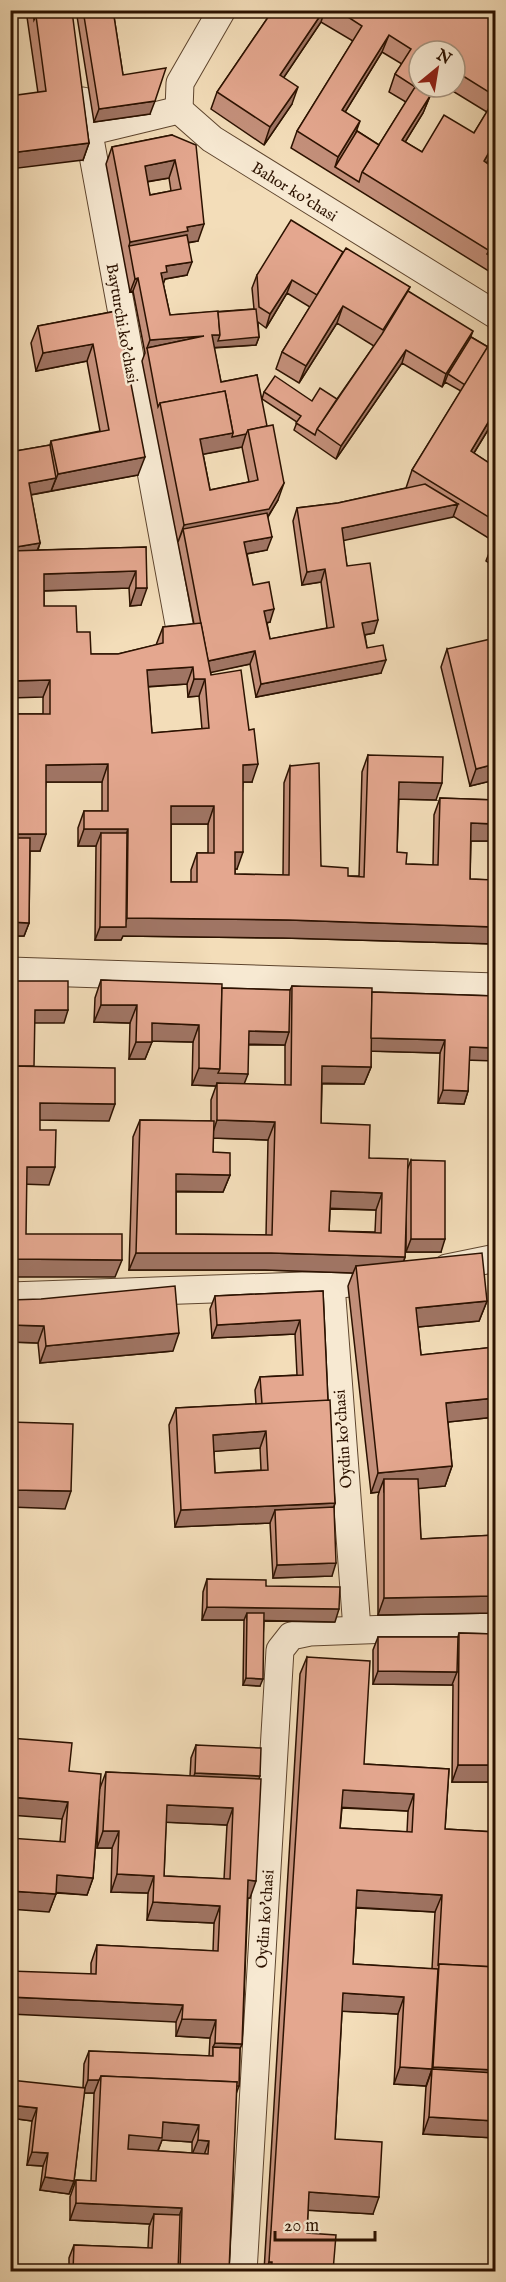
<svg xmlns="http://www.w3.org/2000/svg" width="506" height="2282" font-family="'IM FELL English',serif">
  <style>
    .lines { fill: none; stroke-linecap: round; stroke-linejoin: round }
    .minor-casing { stroke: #5e452e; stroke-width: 29 }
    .minor { stroke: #f7e9d2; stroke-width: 27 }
    .wall { fill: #c4907b; stroke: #2c1200; stroke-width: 1.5; fill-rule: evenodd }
    .shaded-wall { fill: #a07564; stroke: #2c1200; stroke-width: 1.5 }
    .building { fill: #e4a78f; stroke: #2c1200; stroke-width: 1.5; fill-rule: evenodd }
    .labels { text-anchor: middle; stroke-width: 5; stroke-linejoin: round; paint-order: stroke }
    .street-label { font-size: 16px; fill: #2c1200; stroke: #f7e9d2 }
  </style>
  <rect width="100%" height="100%" fill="#f3ddb9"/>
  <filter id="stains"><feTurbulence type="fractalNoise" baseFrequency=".00333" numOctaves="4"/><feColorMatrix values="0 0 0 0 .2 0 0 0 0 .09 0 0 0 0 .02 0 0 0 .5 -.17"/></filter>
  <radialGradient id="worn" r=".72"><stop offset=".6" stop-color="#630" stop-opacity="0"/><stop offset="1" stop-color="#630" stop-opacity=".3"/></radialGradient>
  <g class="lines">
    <defs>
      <g id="minor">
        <path d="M83,101L181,635"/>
        <path d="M179,110L180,83L222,10"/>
        <path d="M88,132L179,110L212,139L496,315"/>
        <path d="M10,971L496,987"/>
        <path d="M447,1268L496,1258"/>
        <path d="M331,1285L357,1629"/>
        <path d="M10,1296L331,1285L385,1279"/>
        <path d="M243,2272L280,1650L291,1636L310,1632L496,1625"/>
      </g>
    </defs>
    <use href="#minor" class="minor-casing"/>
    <use href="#minor" class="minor"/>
  </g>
  <g class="wall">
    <path d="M26,10H70L89,143L83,160L38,93Z"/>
    <path d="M76,10H113L123,75L150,114L94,122Z"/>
    <path d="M273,10H488L487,11L495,16V149L487,163L495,169V275L291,148L297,131L353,41L321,22L284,77L292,104L264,145L211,109L217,92ZM419,51H455V87H446L487,112L474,133L422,152L405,142L423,113L430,96L418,88ZM382,52L402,64L395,74L389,92L406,102L379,145L357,131L345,112Z"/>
    <path d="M172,135L198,241L188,243L187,275L165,279L163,283L170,315L254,309L252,288L257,275L343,252L410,287L408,291L471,337L488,347L495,340V428L491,425L474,453L495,467V567L486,561L491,548L495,542L453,516L343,540L347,566L374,633L365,635L367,648L381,673L256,697L250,664L210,672L252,782H243L237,869H235V874L283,875L284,783L290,766L321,866L348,876H359L362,772L368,755L436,800L399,799L397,852L406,864L433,865L434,815L440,798L495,800V944L283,938L123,936L121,940H95L96,846H78V828L84,811H102V782H46L40,851H30L29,923L24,936H10V714H43V697L10,452L50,445L51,441L100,431L87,361L36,371L31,343L38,326L117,311L138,475L31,495L40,543L38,550L146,547L141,605L130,606L129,588L44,591V606L77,632L91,654H118L156,645L163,627L194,624L142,361L145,353L133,291L130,292L106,164L112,147ZM169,178L171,191L150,195L147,182ZM287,293L310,307L282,352L276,369L299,383L337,323L374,346L337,399L312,401L264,392L262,399L297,422L294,430L336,459L402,363L442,387L445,382L461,391L412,470L406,488L338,503L297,508L293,521L302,585L321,582L327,628L270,639L267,623L270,622L253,585L247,554L267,550L268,517L278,500L257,375L221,382L214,348L256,345L259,337L258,322L266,328ZM242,447L249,482L210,490L203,454ZM187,684L188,697L199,696L202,729L152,733L148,687ZM171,824H208V853H197L191,870V882H171ZM471,841H489V880L470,879Z"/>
    <path d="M447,649L495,780L470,786L441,667Z"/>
    <path d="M101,980L222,988L290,990L292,986L372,992L495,996L469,1060L468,1091L464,1104L438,1103L440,1053L371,1051V1067L364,1084H322L321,1123L369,1158L407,1170L411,1160L441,1252H406V1217L405,1257L404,1261L487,1301L479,1321L418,1327L421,1355L495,1347V1417L448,1422L452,1466L445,1486L418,1488L421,1539L495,1535V1613L378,1615V1496L379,1492L371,1493L348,1286L353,1273L265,1270H129L133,1137L140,1120L211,1121V1100L216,1086L192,1085L193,1042L152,1041L145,1059H129L130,1023L94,1022L95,998ZM285,1043V1085L244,1084L248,1045H285ZM213,1138L268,1140L266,1235L176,1234V1192H223L230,1175L213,1152ZM330,1209L376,1210L375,1232L329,1231Z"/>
    <path d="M323,1291L328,1401L335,1503L334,1507L332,1576L273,1578L270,1523L175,1527L169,1425L176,1408L256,1404L255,1390L260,1377L297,1375L295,1334L212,1338L210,1309L215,1296ZM260,1448L261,1470L215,1473L214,1451Z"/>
    <path d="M10,1300L173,1351L40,1363L38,1343L10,1342Z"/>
    <path d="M207,1579L266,1586L335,1622L264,1621L260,1686L243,1685L244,1620H202L203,1592Z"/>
    <path d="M459,1633L495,1634V1699L492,1698V1732H495V1782H452L453,1685L373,1684V1650L378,1637H458Z"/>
    <path d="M307,1657L364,1764L449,1769L445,1829L495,1832V2138L423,2134L426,2086L394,2084L398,2014L342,2011L335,2139L373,2214L308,2210L307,2233L333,2271H264L300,1674ZM342,1808L408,1811L407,1832L340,1828ZM356,1908L435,1912L432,1969L353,1964Z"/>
    <path d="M196,1745L259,1779L250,1898H248L242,2044L240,2048L239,2086L236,2094L229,2271H69V2258L74,2245L148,2248L149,2227L150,2224L70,2220V2197L76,2180L91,2181L94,2093H84L74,2181L69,2194L40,2190L43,2166L27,2165L32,2121L10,2118L83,2088L84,2064L89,2051L209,2056L210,2038L176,2036V2022L91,1974V1963L97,1945L213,1951L214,1923L147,1920L148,1893L111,1892L112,1848H97L99,1799L93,1878L87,1895L56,1893L49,1912L60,1842L62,1819L69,1771L100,1788L106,1772L190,1776L191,1758ZM166,1822L227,1825L224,1879L164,1876ZM162,2140L192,2142V2153L158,2151Z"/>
  </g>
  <g class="shaded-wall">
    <path d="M324,10H325L321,22L274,92L280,75Z"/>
    <path d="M389,35L382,52L336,127L342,110Z"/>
    <path d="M298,87L292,104L264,145L270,127Z"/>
    <path d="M430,96L423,113L396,157L402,140Z"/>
    <path d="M155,101L150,114L94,122L99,109Z"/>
    <path d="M360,121L354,138L335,167L338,157Z"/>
    <path d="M495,142V149L477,179L484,161Z"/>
    <path d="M89,143L83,160L10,169V153Z"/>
    <path d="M175,160L169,178L138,183L145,166Z"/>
    <path d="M204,224L198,241L184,243L129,246L130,242L187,227Z"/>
    <path d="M192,262L187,275L165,279L163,285L161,273L166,266Z"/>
    <path d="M138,278L133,291L130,292L135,279Z"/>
    <path d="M292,280L287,293L266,328L270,314Z"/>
    <path d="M343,306L337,323L299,383L306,366Z"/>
    <path d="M473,331L468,344L448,374L445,382L442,387L446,374Z"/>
    <path d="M212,335H220L259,337L256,345L207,348Z"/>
    <path d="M204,336L147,348L150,340Z"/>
    <path d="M93,344L87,361L36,371L43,353Z"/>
    <path d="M406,350L402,363L336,459L341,446Z"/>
    <path d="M495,411L491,425L464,469L471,451Z"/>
    <path d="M233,433L246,434L242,447L194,456L200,439Z"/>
    <path d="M145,457L138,475L51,491L58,474Z"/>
    <path d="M56,478L51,491L24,496L29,483Z"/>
    <path d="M284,483L278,500L262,526L183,529L178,542L184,525Z"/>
    <path d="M458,504L453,517L337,542L342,528Z"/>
    <path d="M272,537L267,550L240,555L244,542Z"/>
    <path d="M40,543L35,556L10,561V548Z"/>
    <path d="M325,569L321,582L302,585L307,572Z"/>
    <path d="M136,571L129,588L37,591L44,574Z"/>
    <path d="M136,588H147L141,605L130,606Z"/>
    <path d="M274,609L270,622L260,624L264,611Z"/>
    <path d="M378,620L374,633L358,636L362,623Z"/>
    <path d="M255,651L250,664L204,674L208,661Z"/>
    <path d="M386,660L381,673L256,697L261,684Z"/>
    <path d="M193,667L187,684L141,687L147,670Z"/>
    <path d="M194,679H205L199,696L188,697Z"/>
    <path d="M50,680L43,697L10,698V681Z"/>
    <path d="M108,764L102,782H40L46,765Z"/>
    <path d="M258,764L252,782H237L243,765Z"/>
    <path d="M495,764V780L470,786L476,769Z"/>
    <path d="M399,782L442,783L436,800L393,799Z"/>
    <path d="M171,806H214L208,824H165Z"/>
    <path d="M471,823L495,824L489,841H465Z"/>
    <path d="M84,829H128L122,846L101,833L96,846H78Z"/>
    <path d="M10,834H46L40,851H10Z"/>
    <path d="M235,852H243L237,869H229Z"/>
    <path d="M127,918L289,920L495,927V944L283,938L123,936L121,940H95L100,927H124Z"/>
    <path d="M10,922L29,923L24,936H10Z"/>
    <path d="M101,1005H137L130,1023L94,1022Z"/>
    <path d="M35,1010H68L64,1023H30Z"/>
    <path d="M152,1023L199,1025L193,1042L146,1041Z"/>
    <path d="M249,1031L289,1032L285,1045L244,1044Z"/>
    <path d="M370,1038L445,1040L440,1053L365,1051Z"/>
    <path d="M136,1042H152L145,1059H129Z"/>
    <path d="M470,1047L495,1048V1061L465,1060Z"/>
    <path d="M322,1066L371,1067L364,1084L316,1083Z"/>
    <path d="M199,1068L220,1069L248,1074L243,1087L217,1083L216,1086L192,1085Z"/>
    <path d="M443,1090L468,1091L464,1104L438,1103Z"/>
    <path d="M40,1103L115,1104L109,1121L34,1120Z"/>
    <path d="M217,1120L275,1122L268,1140L211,1138Z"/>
    <path d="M27,1167H55L49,1185L21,1184Z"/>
    <path d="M176,1174L230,1175L223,1192L170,1191Z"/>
    <path d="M331,1191L382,1193L376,1210L324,1208Z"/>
    <path d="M411,1239H445L441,1252H406Z"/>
    <path d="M136,1253H271L405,1257L399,1274L356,1266L353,1273L265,1270H129Z"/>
    <path d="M10,1259L122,1260L115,1277H10Z"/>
    <path d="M487,1301L479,1321L408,1328L416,1308Z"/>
    <path d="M300,1320L295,1334L212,1338L217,1325Z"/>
    <path d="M10,1325L44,1326L38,1343L10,1342Z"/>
    <path d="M179,1333L173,1351L40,1363L46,1346Z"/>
    <path d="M495,1398V1417L439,1423L446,1403Z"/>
    <path d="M266,1431L260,1448L207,1452L213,1435Z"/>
    <path d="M452,1466L445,1486L384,1492V1479L379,1492L371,1493L378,1473Z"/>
    <path d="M10,1490L71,1491L65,1509L10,1507Z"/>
    <path d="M335,1503L329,1520L275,1510L270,1523L175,1527L181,1510Z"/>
    <path d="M336,1563L332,1576L273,1578L277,1565Z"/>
    <path d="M495,1596V1613L378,1615L384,1598Z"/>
    <path d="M207,1607L339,1609L335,1622L247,1620V1613L244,1620H202Z"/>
    <path d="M378,1671L457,1672L452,1685L373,1684Z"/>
    <path d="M246,1678L263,1679L260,1686L243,1685Z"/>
    <path d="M492,1681H495V1699L486,1698Z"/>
    <path d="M458,1765H495V1782H452Z"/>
    <path d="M195,1773L260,1776L255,1789L190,1786Z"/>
    <path d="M343,1790L414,1794L408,1811L336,1807Z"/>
    <path d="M10,1797L68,1802L62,1819L10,1815Z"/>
    <path d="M167,1805L233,1808L227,1825L160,1822Z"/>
    <path d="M103,1831H119L112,1848H97Z"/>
    <path d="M117,1874L154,1876L148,1893L111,1892Z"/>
    <path d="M57,1875L93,1878L87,1895L51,1892Z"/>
    <path d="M248,1880L256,1881L250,1898H242Z"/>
    <path d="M357,1890L442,1895L435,1912L350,1907Z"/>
    <path d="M10,1891L56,1894L49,1912L10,1909Z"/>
    <path d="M153,1902L220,1906L214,1923L147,1920Z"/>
    <path d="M343,1993L404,1997L398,2014L337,2011Z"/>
    <path d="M10,1997L183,2005L176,2022L10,2014Z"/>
    <path d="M182,2019L216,2020L210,2038L176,2036Z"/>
    <path d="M215,2043L242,2044L235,2061L213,2056V2047Z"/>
    <path d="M400,2067L432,2069L426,2086L394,2084Z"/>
    <path d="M433,2067L495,2070V2091L432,2069L426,2087Z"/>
    <path d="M88,2080H99L94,2093H83Z"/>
    <path d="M10,2105L37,2108L32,2121L10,2118Z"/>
    <path d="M429,2117L495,2121V2138L423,2134Z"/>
    <path d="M163,2122L199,2125L192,2142L162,2140L156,2155L122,2152L129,2135Z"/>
    <path d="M198,2140L209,2141L203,2158L191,2157Z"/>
    <path d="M32,2152L48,2153L43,2166L27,2165Z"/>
    <path d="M45,2177L74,2181L69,2194L40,2190Z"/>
    <path d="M309,2192L379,2197L373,2214L303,2210Z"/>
    <path d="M76,2203L182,2208L176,2225L154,2214L150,2224L70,2220Z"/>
    <path d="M269,2262H272L269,2271H266Z"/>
  </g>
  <g class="building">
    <path d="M33,10H70V11L36,16L34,20Z"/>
    <path d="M83,10H113L123,75L166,68L155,101L99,109Z"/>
    <path d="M273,10H324L280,75L298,87L270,127L217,92Z"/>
    <path d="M337,10H486L495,16V96L455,71V51H419V80L415,87L395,74L411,49L389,35L342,110L360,121L338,157L297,131L362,26Z"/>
    <path d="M72,11L89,143L10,153V96L46,91L36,16Z"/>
    <path d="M415,87L430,96L402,140L422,152L444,115L474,133L495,98V142L484,161L495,169V238L488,250L362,172Z"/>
    <path d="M357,131L379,145L362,172L359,182L335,167Z"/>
    <path d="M172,135L196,145L204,224L187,227L188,231L130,242L112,147ZM175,160L181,189L150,195L145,166Z"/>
    <path d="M291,220L343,252L317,295L292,280L270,314L259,307L257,275Z"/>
    <path d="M187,235L192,262L166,266L167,272L161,273L170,315L218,311L220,335H212L221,382L257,375L267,426L248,430L246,434L232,437L233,433L225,391L160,403L158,407L147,348L204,336L150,340L138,278L135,279L129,246Z"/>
    <path d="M495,240V259L487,254Z"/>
    <path d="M346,248L410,287L383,330L343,306L306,366L282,352Z"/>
    <path d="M408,291L473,331L446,374L406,350L341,446L317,429L382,334Z"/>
    <path d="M256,309L259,337L218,341L220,335L218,312Z"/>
    <path d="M117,311L145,457L58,474L51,441L109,430L93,344L43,353L38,326Z"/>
    <path d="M471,337L488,347L465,385L448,374Z"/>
    <path d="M493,338L495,340V411L471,451L495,467V521L412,470Z"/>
    <path d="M275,376L312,401L320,388L337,399L317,429L315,435L296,423L301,416L264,392Z"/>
    <path d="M225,391L233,433L200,439L210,490L258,480L248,430L273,425L284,483L269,509L184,525L160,403Z"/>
    <path d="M50,445L56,478L29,483L40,543L10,548V452Z"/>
    <path d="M425,484L458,504L342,528L347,566L370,563L378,620L362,623L367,648L383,645L386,660L261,684L255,651L208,661L183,529L267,513L272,537L244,542L253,585L269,582L274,609L264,611L270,639L334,627L325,569L307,572L297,508L338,503Z"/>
    <path d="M495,540V551L491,548Z"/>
    <path d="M146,547L147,588H136V571L44,574V606H76L77,632H90L91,654H118L163,643V627L201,623L211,675L241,670L249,730L254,729L258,764L243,765V852H235V874L289,875L290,766L319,763L321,866L348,868V876L364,877L368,755L443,757L442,783L399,782L397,852L407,853L406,864L438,865L440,798L495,800V927L289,920L127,918L128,829H84V811H108V764L46,765V834H10V714H50V680L10,681V551ZM193,667L194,679H205L209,728L152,733L147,670ZM171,806H214V853H197V882H171ZM471,823L495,824V880L470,879Z"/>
    <path d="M495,638V764L476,769L447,649Z"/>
    <path d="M101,833H127L126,927H100Z"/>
    <path d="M10,838H30L29,923L10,922Z"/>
    <path d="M101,980L222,984L220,1069L199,1068V1025L152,1023V1042H136L137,1005H101Z"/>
    <path d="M10,981H68V1010H35L34,1066H10Z"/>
    <path d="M292,986L372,988L371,1067L322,1066L321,1123L370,1125L369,1158L408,1159L405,1257L271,1253H136L140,1120L214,1121L213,1152L230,1153V1175L176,1174V1234L272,1235L275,1122L217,1120V1083L291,1085ZM331,1191L382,1193L381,1233L329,1231Z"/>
    <path d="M222,988L290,990L289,1032L249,1031L248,1074L218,1073L220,1069Z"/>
    <path d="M372,992L495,996V1048L470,1047L468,1091L443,1090L445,1040L371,1038Z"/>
    <path d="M10,1066L115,1068V1104L40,1103V1130H56L55,1167H27L26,1234H122V1260L10,1259Z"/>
    <path d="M411,1160L445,1161V1239H411Z"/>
    <path d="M482,1253L487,1301L416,1308L421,1355L495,1347V1398L446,1403L452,1466L378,1473L356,1266Z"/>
    <path d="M175,1286L179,1333L46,1346L44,1326L10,1325V1300L41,1299Z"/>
    <path d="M323,1291L328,1401L262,1404L260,1377L303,1375L300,1320L217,1325L215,1296Z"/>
    <path d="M330,1400L335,1503L181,1510L176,1408ZM266,1431L268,1470L215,1473L213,1435Z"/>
    <path d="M10,1422L73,1424L71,1491L10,1490Z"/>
    <path d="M384,1479H418L421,1539L495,1535V1596L384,1598Z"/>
    <path d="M334,1507L336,1563L277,1565L275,1510Z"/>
    <path d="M207,1579L266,1580V1586L340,1587L339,1609L207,1607Z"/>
    <path d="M247,1613H264L263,1679L246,1678Z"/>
    <path d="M459,1633L495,1634V1681H492V1732H495V1765H458Z"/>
    <path d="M378,1637H458L457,1672L378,1671Z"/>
    <path d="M307,1657L370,1661L364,1764L449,1769L445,1829L495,1832V1967L439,1964L438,1966L442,1895L357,1890L353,1964L438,1969L432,2069L400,2067L404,1997L343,1993L335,2139L382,2142L379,2197L309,2192L307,2233L336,2235L333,2271H272V2262H269ZM343,1790L414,1794L412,1832L340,1828Z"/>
    <path d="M10,1738L72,1743L69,1771L101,1774L93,1878L57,1875L56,1894L10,1891V1838L65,1842L68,1802L10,1797Z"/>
    <path d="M196,1745L261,1748L260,1776L195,1773Z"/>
    <path d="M106,1772L261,1779L256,1881L248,1880L242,2044L215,2043L216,2020L182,2019L183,2005L10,1997V1971L96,1974L97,1945L218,1951L220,1906L153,1902L154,1876L117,1874L119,1831H103ZM167,1805L233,1808L230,1879L164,1876Z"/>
    <path d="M439,1964L495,1967V2070L433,2067Z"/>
    <path d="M213,2047L240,2048L239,2086H236L237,2082L101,2076L99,2080H88L89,2051L213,2056Z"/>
    <path d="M432,2069L495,2073V2121L429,2117Z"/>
    <path d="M101,2076L237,2082L229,2271H180L182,2208L76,2203V2180L96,2181ZM163,2122L199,2125L198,2140L209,2141L208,2154L128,2149L129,2135L162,2138Z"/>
    <path d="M10,2080L85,2088L74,2181L45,2177L48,2153L32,2152L37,2108L10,2105Z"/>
    <path d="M154,2214L180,2215L178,2271H73L74,2245L152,2248Z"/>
  </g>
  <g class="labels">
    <g class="street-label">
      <text transform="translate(295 191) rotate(32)" y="6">Bahor ko'chasi</text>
      <text transform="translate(123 323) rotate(80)" y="6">Bayturchi ko'chasi</text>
      <text transform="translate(342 1439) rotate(-94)" y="6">Oydin ko'chasi</text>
      <text transform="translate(264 1919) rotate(-86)" y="6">Oydin ko'chasi</text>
    </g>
  </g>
  <rect width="506" height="2282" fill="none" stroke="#f3ddb9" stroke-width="36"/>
  <rect x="12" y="12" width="482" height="2258" fill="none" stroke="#2c1200" stroke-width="3"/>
  <rect x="18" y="18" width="470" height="2246" fill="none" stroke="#2c1200" stroke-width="1.5"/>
  <g transform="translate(437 69) rotate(30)"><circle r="28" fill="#f7e9d2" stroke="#a6937e" stroke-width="1.5"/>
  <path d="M0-4.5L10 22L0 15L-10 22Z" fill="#8f2418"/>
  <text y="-9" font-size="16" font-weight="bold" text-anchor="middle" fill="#2c1200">N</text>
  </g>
  <path d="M275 2231v9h100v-9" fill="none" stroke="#2c1200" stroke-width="3"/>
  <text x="284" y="2231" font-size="18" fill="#2c1200" stroke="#f7e9d2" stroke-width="4.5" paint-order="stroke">20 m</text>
  <rect width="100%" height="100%" filter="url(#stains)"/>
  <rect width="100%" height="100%" fill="url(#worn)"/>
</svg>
